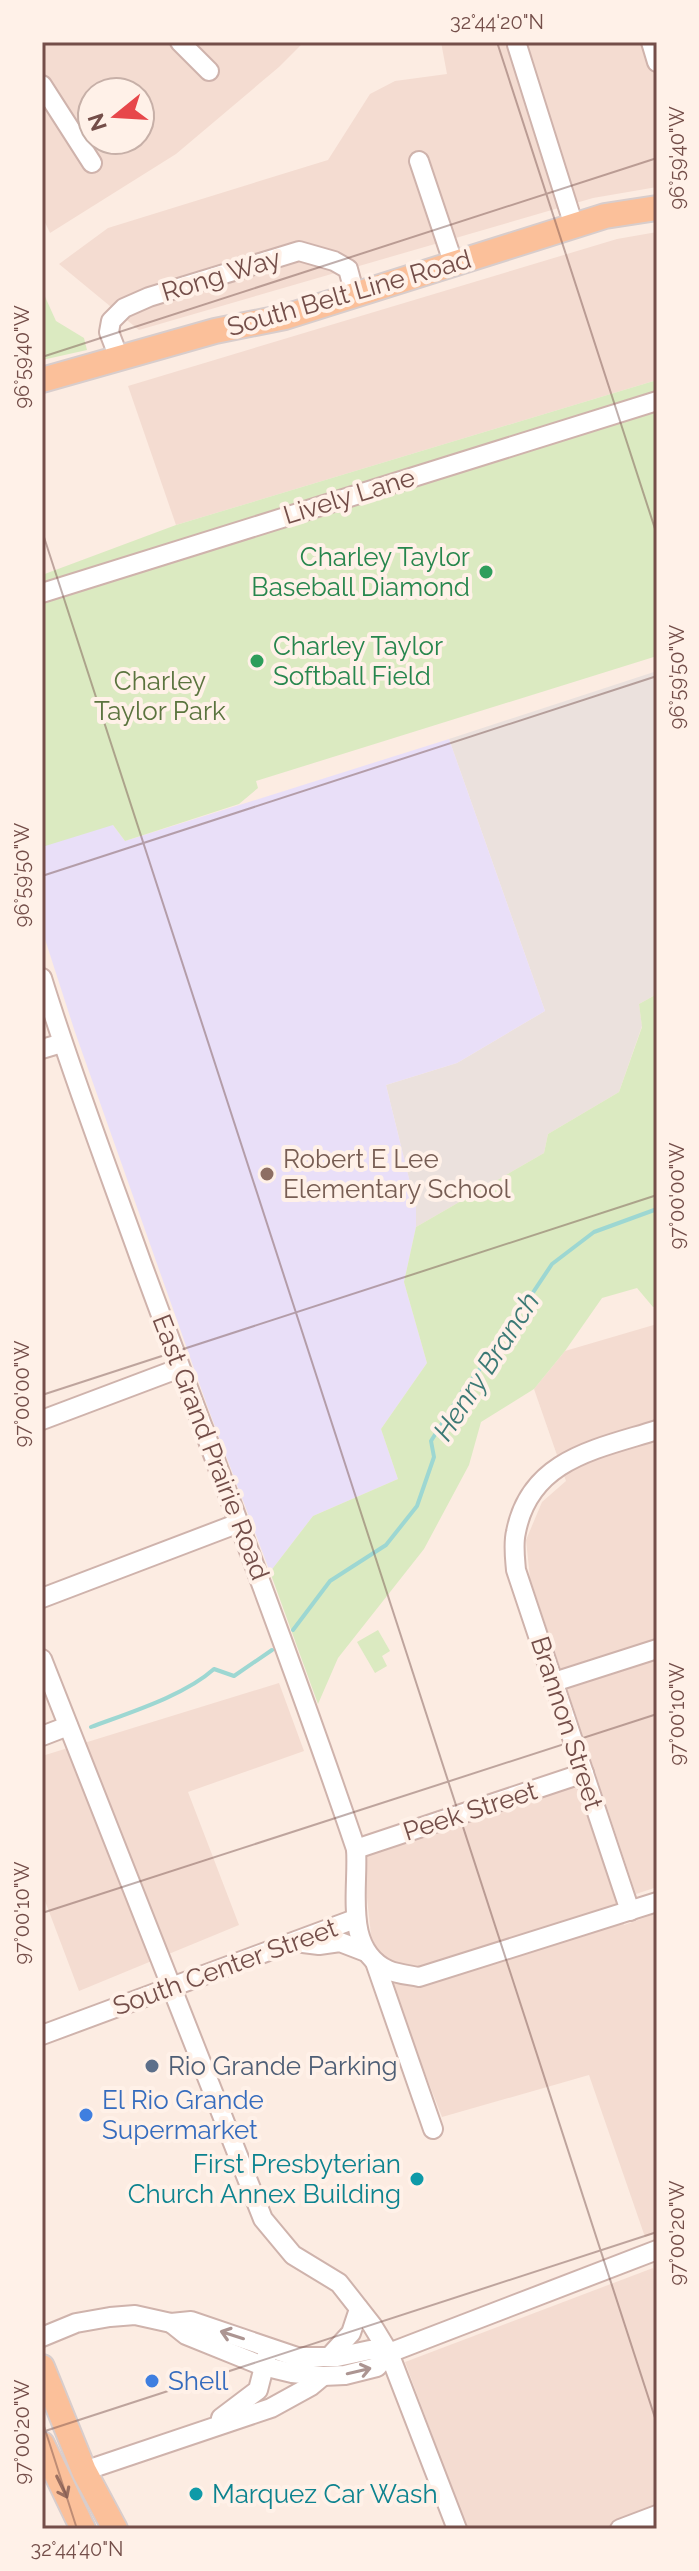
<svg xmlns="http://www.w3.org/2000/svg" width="699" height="2571" font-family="Raleway,sans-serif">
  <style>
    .residential { fill: #f4dcd1; fill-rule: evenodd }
    .industrial { fill: #ebe1dd }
    .education { fill: #e9dff8 }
    .green { fill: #dbeac1 }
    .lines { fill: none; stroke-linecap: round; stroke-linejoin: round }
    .stream { stroke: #9dd7d2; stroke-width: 4 }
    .minor-casing { stroke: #cfb3ac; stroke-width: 22 }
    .major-casing { stroke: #d8cdcc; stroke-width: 28 }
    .minor { stroke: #fff; stroke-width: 18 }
    .major { stroke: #fbc09a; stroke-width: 24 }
    .rail { stroke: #aca1c5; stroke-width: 4; stroke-dasharray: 12 8; stroke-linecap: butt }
    .oneway { stroke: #ac9592 }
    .oneway2 { stroke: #9c7061 }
    .ticks { fill: none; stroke: #744e49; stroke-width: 2; stroke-opacity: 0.45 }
    .leisure-dot { fill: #2e9e5b; stroke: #fff1e8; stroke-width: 3 }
    .education-dot { fill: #8d6e63; stroke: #fff1e8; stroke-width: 3 }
    .service-dot { fill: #5c6f8a; stroke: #fff1e8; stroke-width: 3 }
    .shop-dot { fill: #3f7fe0; stroke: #fff1e8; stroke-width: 3 }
    .culture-dot { fill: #0f9aa8; stroke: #fff1e8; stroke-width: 3 }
    .labels { text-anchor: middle; stroke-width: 8; stroke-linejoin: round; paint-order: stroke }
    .street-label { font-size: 26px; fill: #744e49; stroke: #fff1e8 }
    .leisure-label { font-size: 26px; fill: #27864d; stroke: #fff1e8; text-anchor: end }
    .park-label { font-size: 26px; fill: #5b743e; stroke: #fff1e8 }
    .education-label { font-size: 26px; fill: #785e54; stroke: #fff1e8; text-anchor: start }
    .service-label { font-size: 26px; fill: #4e5e75; stroke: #fff1e8; text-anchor: start }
    .shop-label { font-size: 26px; fill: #366cbe; stroke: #fff1e8; text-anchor: start }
    .culture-label { font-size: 26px; fill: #0d838f; stroke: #fff1e8; text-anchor: end }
    .water-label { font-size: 28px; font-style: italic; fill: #3c7975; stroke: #fff1e8 }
    .neatline { fill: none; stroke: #744e49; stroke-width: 3 }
    .ticks-label { font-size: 20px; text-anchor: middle; fill: #744e49 }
  </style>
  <rect width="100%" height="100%" fill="#fcece2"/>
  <g class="residential">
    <path d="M42,42H304L279,67L176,154L50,233L42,216ZM92,92H140V140H92Z"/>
    <path d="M441,42H657V187L593,198L139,330L59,264L108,228L328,160L370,94L395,81L447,74Z"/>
    <path d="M657,232V380L176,525L128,386L617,239Z"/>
    <path d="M657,1324V1887L636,1894L530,1578L526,1540L542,1502L566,1481L534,1389L565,1351Z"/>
    <path d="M279,1683L304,1751L188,1792L239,1925L79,1991L42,1893V1756Z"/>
    <path d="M577,1786L624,1925L657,1913V2233L645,2237L589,2075L442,2117L371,1935L365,1879L367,1856Z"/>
    <path d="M653,2268L657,2283V2529H467L405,2362Z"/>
  </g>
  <path class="industrial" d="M657,671V994L639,1004L642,1026L619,1092L548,1134L544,1153L416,1227V1207L386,1085L457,1063L545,1011L449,739Z"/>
  <path class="education" d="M449,739L545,1011L457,1063L386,1085L416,1207V1227L404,1282L427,1363L381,1429L398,1479L313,1516L270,1572L208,1408L75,1032L42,930V821L106,816L125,841Z"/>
  <g class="green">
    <path d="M42,290L56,321L84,338L87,350L42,360Z"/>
    <path d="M657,380V656L256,781L258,788L239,804L125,841L113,825L42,847V575L176,525Z"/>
    <path d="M657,994V1306L653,1307L637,1288L602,1298L565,1351L534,1389L481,1422L469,1465L424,1549L338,1658L318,1704L270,1572L313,1516L398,1479L381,1429L427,1363L404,1282L416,1227L544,1153L548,1134L619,1092L642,1027L639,1004Z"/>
    <path d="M378,1630L390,1651L382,1656L387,1666L375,1673L357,1642Z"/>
  </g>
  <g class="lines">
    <g class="stream">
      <path d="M293,1630L330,1581L386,1545L417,1506L434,1457L431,1441L463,1390L492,1354L552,1264L594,1232L657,1209"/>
      <path d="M91,1727C128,1713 184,1696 214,1669L234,1676L272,1650"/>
    </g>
    <defs>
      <g id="minor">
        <path d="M180,42L209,71"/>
        <path d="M651,42L657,62"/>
        <path d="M517,45L574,226"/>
        <path d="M42,85L92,163"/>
        <path d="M419,161L454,265"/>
        <path d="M119,358L109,332L111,321L124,308L149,297L299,251L334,261L348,269L355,295"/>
        <path d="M42,593L657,401"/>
        <path d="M42,978C72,1075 108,1169 142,1264C214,1459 289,1652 356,1849C359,1888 343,1949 388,1970C397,1974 409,1975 419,1977L657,1902"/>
        <path d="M42,1049L62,1043"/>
        <path d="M42,1420L180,1368"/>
        <path d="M42,1598L239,1523"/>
        <path d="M42,1659L263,2219L293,2255L339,2283L372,2325L389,2353L457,2529"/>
        <path d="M554,1682L657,1649"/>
        <path d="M42,1736L68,1726"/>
        <path d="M356,1849L584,1773"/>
        <path d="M630,1911L516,1570C515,1558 513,1544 516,1532C530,1459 597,1449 657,1430"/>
        <path d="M303,1943L319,1945L340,1942L366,1952"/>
        <path d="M375,1962L433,2129"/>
        <path d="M42,2035L355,1919"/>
        <path d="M171,2323L186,2335L263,2366L292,2373L323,2376L345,2375L377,2367L389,2353L657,2250"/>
        <path d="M42,2337L76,2323L110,2317L135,2315L171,2323L191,2321L297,2357H337L370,2350L389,2353"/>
        <path d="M329,2357L351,2333L359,2309"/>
        <path d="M221,2418L258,2390L267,2355"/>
        <path d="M84,2471L271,2408L311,2386L323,2376"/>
        <path d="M620,2529L657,2515"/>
      </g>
      <g id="major">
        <path d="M42,380L215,331L285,317L605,216L657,208"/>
        <path d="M42,2367L84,2471L115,2529"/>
        <path d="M42,2444L83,2529"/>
      </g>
    </defs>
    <use href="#minor" class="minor-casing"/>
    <use href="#major" class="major-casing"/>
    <use href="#minor" class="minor"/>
    <use href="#major" class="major"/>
    <path class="rail" d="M42,2524L44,2529"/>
  </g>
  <defs><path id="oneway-shaft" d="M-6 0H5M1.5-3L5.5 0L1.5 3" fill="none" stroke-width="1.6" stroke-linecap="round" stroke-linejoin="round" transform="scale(2)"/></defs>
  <g class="oneway">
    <use href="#oneway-shaft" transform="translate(232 2335) rotate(-162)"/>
    <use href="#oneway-shaft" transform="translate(359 2371) rotate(-13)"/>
  </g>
  <use class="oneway2" href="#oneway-shaft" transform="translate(62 2487) rotate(64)"/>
  <path class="ticks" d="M497,42L657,535M42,357L657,158M42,531L657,2424M42,876L657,676M42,1395L657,1195M42,1913L657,1714M42,2420L77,2529M42,2432L657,2232"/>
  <g class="leisure-dot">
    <circle cx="486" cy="572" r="8"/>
    <circle cx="257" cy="661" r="8"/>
  </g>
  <circle class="education-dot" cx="267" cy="1174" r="8"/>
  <circle class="service-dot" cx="152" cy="2066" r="8"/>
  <g class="shop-dot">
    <circle cx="86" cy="2115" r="8"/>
    <circle cx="152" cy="2381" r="8"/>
  </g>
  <g class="culture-dot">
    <circle cx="417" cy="2179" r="8"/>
    <circle cx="196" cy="2494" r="8"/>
  </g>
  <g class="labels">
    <g class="street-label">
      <text transform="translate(221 275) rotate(-17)" y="9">Rong Way</text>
      <text transform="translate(349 293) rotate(-16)" y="9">South Belt Line Road</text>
      <text transform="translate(349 496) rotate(-17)" y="9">Lively Lane</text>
      <text transform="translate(211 1447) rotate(69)" y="9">East Grand Prairie Road</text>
      <text transform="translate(567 1723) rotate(72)" y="9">Brannon Street</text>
      <text transform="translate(470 1811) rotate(-18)" y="9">Peek Street</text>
      <text transform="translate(225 1967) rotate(-20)" y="9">South Center Street</text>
    </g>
    <g class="leisure-label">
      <text x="470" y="566">Charley Taylor<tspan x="470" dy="30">Baseball Diamond</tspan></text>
      <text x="273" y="655" text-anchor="start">Charley Taylor<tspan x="273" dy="30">Softball Field</tspan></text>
    </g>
    <g class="park-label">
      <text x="160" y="690">Charley<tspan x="160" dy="30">Taylor Park</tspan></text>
    </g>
    <g class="education-label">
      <text x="283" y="1168">Robert E Lee<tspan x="283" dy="30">Elementary School</tspan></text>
    </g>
    <g class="service-label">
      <text x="168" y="2075">Rio Grande Parking</text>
    </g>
    <g class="shop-label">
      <text x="102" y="2109">El Rio Grande<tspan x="102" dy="30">Supermarket</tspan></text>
      <text x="168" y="2390">Shell</text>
    </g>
    <g class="culture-label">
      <text x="401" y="2173">First Presbyterian<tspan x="401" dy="30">Church Annex Building</tspan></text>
      <text x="212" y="2503" text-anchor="start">Marquez Car Wash</text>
    </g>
    <g class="water-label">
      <text transform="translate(486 1366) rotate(-57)" y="10">Henry Branch</text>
    </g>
  </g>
  <rect width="699" height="2571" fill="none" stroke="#fff1e8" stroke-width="88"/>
  <g transform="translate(116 116) rotate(252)"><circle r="38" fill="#fff1e8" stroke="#c7b0a8" stroke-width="2"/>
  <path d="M0-6L14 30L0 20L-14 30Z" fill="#e7474a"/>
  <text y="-12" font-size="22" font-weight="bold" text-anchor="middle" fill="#744e49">N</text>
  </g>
  <rect x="44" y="44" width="611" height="2483" class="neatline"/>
  <g class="ticks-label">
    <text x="497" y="29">32°44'20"N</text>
    <text transform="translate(677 158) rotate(-90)" y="7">96°59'40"W</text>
    <text transform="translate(22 357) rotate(-90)" y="7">96°59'40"W</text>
    <text transform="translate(677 677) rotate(-90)" y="7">96°59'50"W</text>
    <text transform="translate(22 875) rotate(-90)" y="7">96°59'50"W</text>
    <text transform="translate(677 1196) rotate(-90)" y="7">97°00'00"W</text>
    <text transform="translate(22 1394) rotate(-90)" y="7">97°00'00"W</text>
    <text transform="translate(677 1714) rotate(-90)" y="7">97°00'10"W</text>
    <text transform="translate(22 1913) rotate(-90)" y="7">97°00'10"W</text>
    <text transform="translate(677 2233) rotate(-90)" y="7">97°00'20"W</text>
    <text transform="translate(22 2432) rotate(-90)" y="7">97°00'20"W</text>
    <text x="77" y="2556">32°44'40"N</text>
  </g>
</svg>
